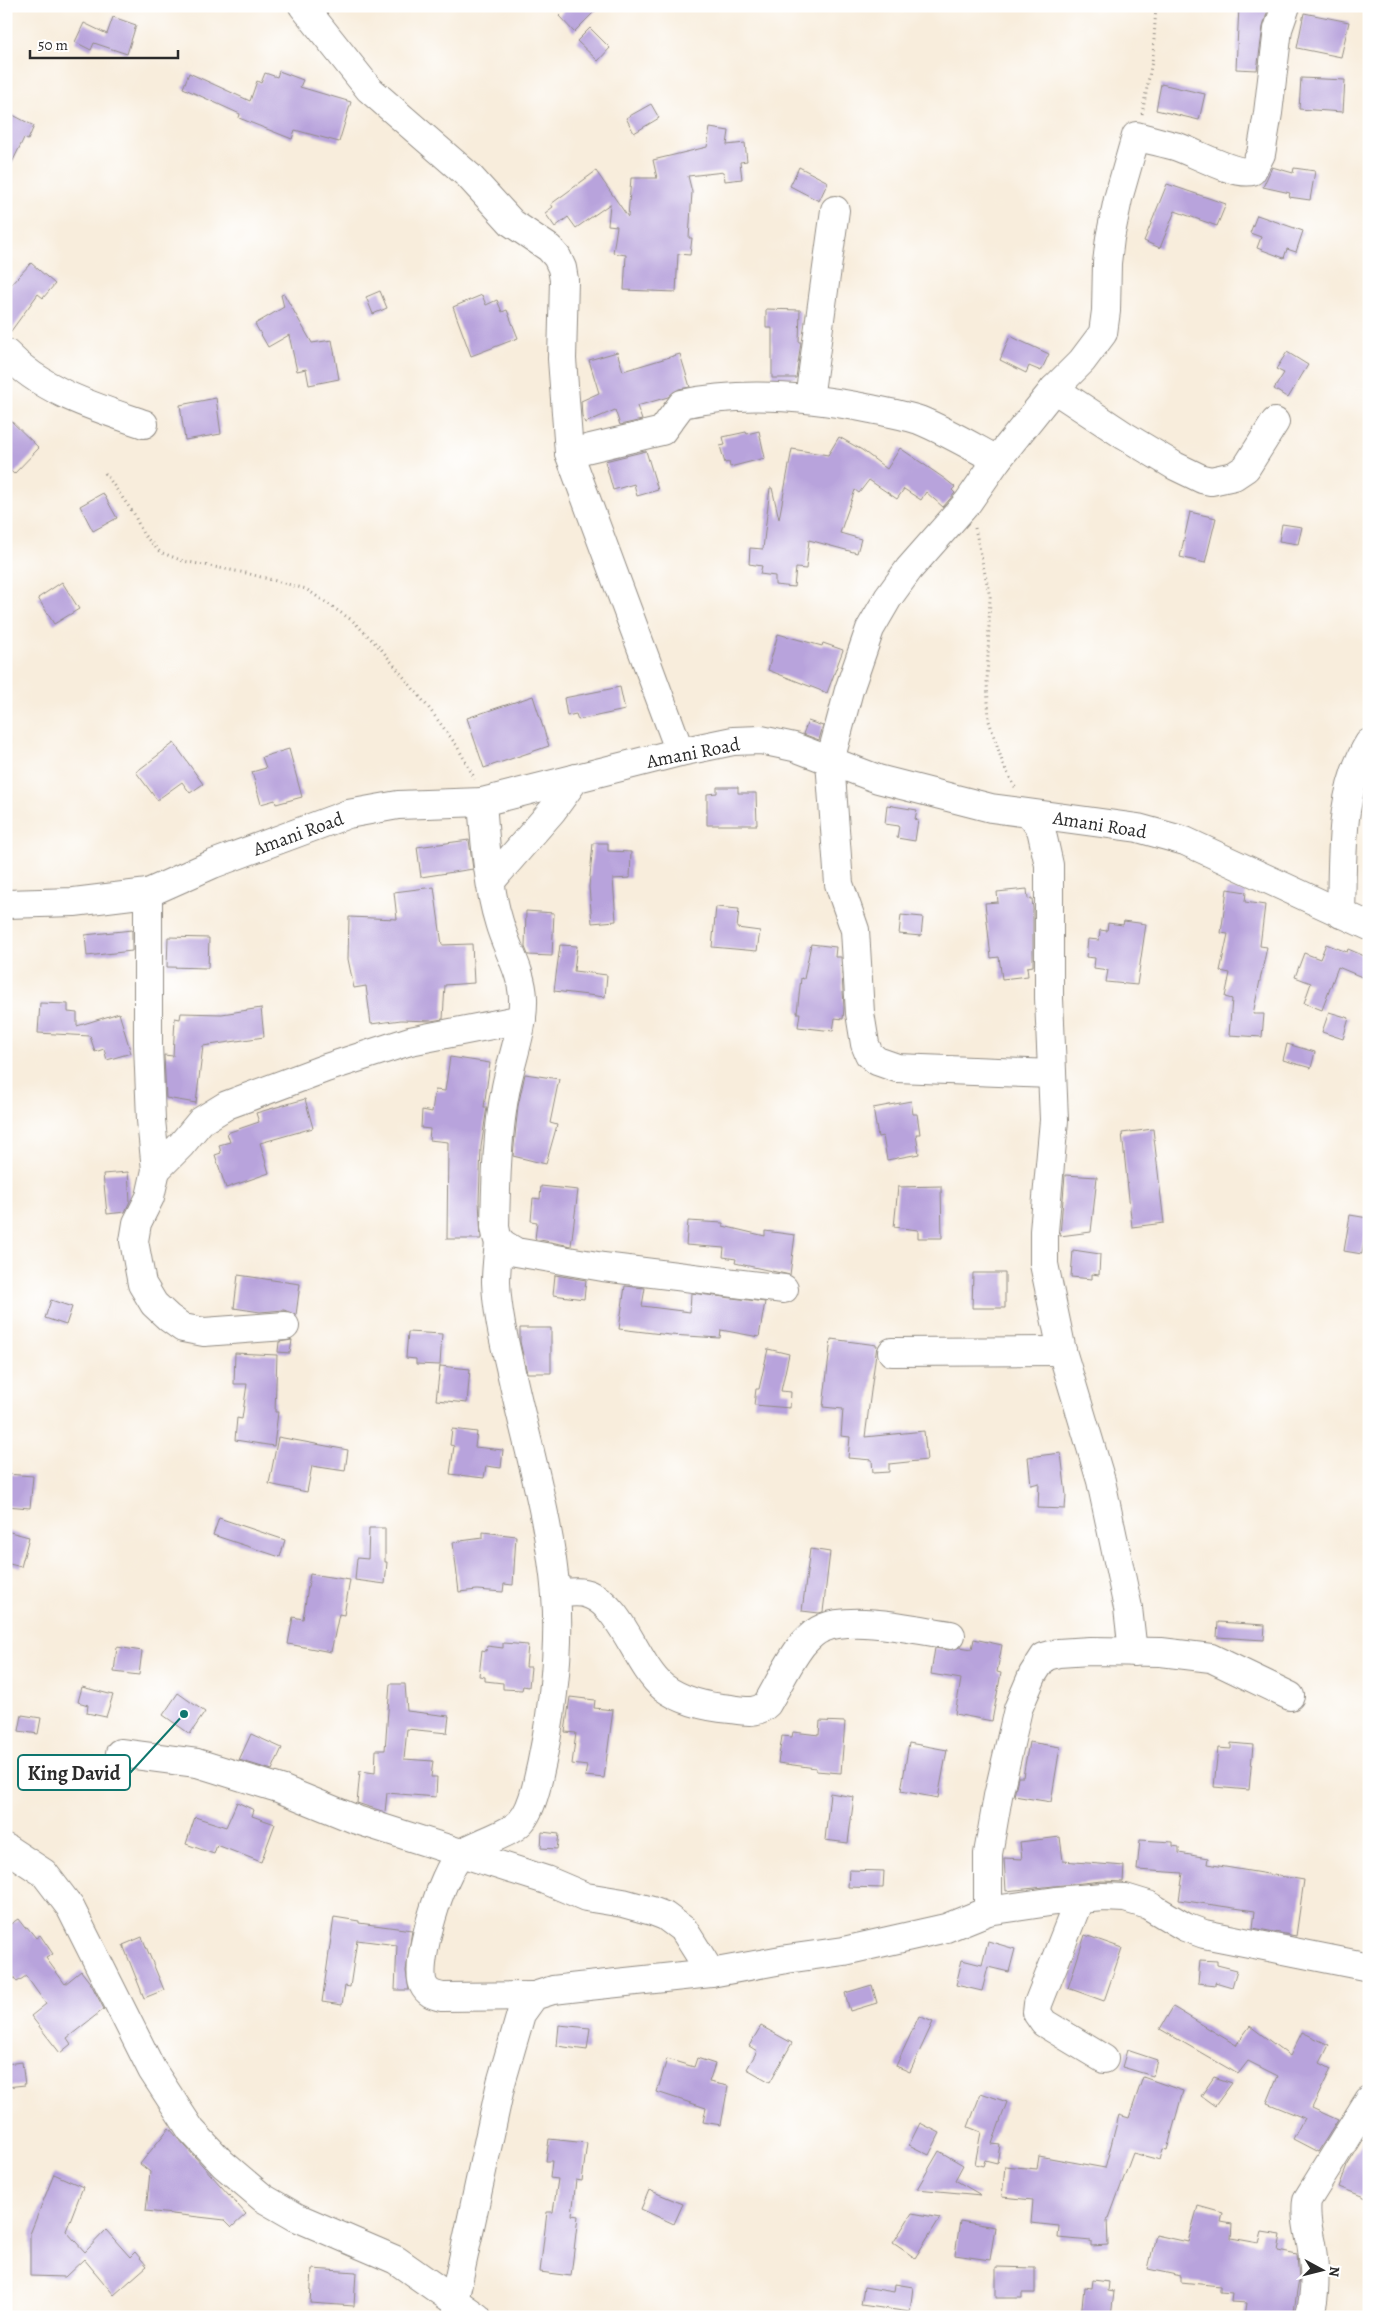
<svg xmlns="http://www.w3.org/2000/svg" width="1375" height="2323" font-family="Alegreya,serif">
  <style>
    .building { fill: #b8a3dc }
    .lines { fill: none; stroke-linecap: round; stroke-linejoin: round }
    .minor-casing { stroke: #928c84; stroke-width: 30 }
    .path { stroke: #928c84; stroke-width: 3; stroke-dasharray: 1 4; stroke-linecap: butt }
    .minor { stroke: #fff; stroke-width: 28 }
    .labels { text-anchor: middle; stroke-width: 4.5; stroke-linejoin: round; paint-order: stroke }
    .street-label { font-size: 19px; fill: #2b2b2b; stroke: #fff }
    .leader { fill: none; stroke: #0f766e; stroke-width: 2 }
    .callout-dot { fill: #0f766e; stroke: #fff; stroke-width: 2 }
    .callout { fill: #fff; stroke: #0f766e; stroke-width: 2 }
    .callout-label { font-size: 20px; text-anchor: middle; font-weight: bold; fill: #2b2b2b }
  </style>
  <rect width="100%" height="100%" fill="#fff"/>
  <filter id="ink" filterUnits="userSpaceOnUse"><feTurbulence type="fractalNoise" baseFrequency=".02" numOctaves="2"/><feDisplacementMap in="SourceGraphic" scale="10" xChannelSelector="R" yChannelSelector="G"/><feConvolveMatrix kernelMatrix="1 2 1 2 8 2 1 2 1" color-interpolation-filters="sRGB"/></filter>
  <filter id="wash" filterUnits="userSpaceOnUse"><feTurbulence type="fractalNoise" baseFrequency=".0096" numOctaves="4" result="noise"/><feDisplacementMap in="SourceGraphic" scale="20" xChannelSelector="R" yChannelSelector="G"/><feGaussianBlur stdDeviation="1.12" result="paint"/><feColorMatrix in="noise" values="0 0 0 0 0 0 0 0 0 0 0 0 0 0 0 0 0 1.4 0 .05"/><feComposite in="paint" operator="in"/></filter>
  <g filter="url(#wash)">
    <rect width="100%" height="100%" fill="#f8eddc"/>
    <g id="blocks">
      <g class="building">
        <path d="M569,6H600L574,32L559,16Z"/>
        <path d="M1239,6H1269L1263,27L1257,70L1236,69Z"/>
        <path d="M1304,13L1349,22L1341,57L1297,48Z"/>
        <path d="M113,17L136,25L127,54L94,43L91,50L75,42L84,23L107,34Z"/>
        <path d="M590,28L610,48L598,61L577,41Z"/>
        <path d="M279,71L303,80L300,87L351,102L339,142L295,130L292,139L239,118L240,114L183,88L189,73L250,101L257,81L261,83L265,73L277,77Z"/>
        <path d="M1301,78L1345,80L1343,112L1299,109Z"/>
        <path d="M1161,84L1205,94L1199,120L1156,110Z"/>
        <path d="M651,104L659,118L634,133L626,118Z"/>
        <path d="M13,115L34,126L28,140L24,138L6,175V127Z"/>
        <path d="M710,128L729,131L727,145L745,143L747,161L740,162L742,179L725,181L724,172L688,176L692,192L689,238H692L690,255L678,254L676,292L624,290L626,255L613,253L617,226L608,225L610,204L576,228L568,217L555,227L545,213L553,207L551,204L596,171L628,217L631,178H657L653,160L707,147Z"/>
        <path d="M799,167L828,182L819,201L790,186Z"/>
        <path d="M1272,167L1293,173L1294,168L1315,171L1310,200L1289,197L1290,193L1263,187Z"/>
        <path d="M1167,184L1226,204L1217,226L1175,211L1160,248L1144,241Z"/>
        <path d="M1257,215L1303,231L1296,252L1287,249L1284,258L1257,248L1261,237L1250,233Z"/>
        <path d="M31,263L55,284L43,298L38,294L6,338V290Z"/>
        <path d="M380,291L387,308L373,314L366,297Z"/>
        <path d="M284,294L312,343L332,340L339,379L309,385L306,369L297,371L289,335L268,347L255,324L284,307L281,295Z"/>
        <path d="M482,295L486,305L497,300L502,312L507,310L518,338L471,356L453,307Z"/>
        <path d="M766,309L800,310L799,342H801L796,378H772V328H766Z"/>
        <path d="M1010,336L1049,354L1041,371L1029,366L1026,373L1000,360Z"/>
        <path d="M617,352L623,371L680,354L690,387L679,389L668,397L637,406L642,420L620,425L615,410L585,423L582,416L581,401L599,393L589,360Z"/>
        <path d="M1287,352L1308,365L1288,398L1274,389L1284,373L1276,369Z"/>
        <path d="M216,398L221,434L185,440L180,405Z"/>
        <path d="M6,416L39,448L14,474L6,467Z"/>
        <path d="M759,431L765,458L730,467L729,462L725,463L720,446L725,445L723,437L746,432L747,434Z"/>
        <path d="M839,437L862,450L887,469L900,448L945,479L955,487L952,490L955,493L943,507L926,492L921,500L904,489L897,499L869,480L859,493L855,490L840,533L861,539L857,553L809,540L806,569L796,568L794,587L775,585V576L760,574L762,566L749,564L750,548L763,549L770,488H772L779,519L792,449L828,455Z"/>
        <path d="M646,451L658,490L637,496L634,484L613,490L605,461Z"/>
        <path d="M103,493L117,518L93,531L80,506Z"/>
        <path d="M1190,512L1216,518L1205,563L1180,557Z"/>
        <path d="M1282,524L1302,527L1298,544L1279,541Z"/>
        <path d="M62,582L79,609L54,624L38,598Z"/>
        <path d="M778,634L822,646L823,643L843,650L827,693L768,670Z"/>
        <path d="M620,687L625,710L578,720L576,714L567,716L564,698Z"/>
        <path d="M533,696L549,746L484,768L467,718Z"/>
        <path d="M808,721L823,726L819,740L803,734Z"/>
        <path d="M174,743L203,784L190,793L182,782L157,800L136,772Z"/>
        <path d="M289,749L302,797L276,804L275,800L261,804L252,772L266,768L262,757Z"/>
        <path d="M717,787H738V793H756L757,825H707V794L717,793Z"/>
        <path d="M887,805L917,810L915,819L918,820L915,841L897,838L899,826L885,824Z"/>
        <path d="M469,840L473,869L421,877L417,847Z"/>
        <path d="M593,843H608V851L631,852L630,878L613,879L616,921L592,923L589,887Z"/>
        <path d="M434,887L442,945L472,944L474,983L445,985L443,1019L431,1021L401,1020L371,1024L366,986L354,988L348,959L349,917L397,919L394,892Z"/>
        <path d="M1027,889L1028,899L1032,898L1033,909V966L1027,967L1028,976L1002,979L999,957L991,958L985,903L998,902L997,892Z"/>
        <path d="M1227,889L1246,892L1245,902L1265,905L1260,946L1267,947L1253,1014H1264L1262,1037L1229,1035L1232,999L1225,997L1230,973L1220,971L1228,934L1221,933Z"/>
        <path d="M716,907L739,909L737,928L760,931L757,951L712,947Z"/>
        <path d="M526,911L554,913L552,956L528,955L525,947Z"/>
        <path d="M901,915L923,917L921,936L899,934Z"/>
        <path d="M1124,921L1146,924L1137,985L1106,982L1108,970L1094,968L1095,958L1086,957L1088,939L1099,940L1100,930L1107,931L1108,923L1123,925Z"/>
        <path d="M132,930V951L87,956L85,935Z"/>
        <path d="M168,937L209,938L208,968L167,967Z"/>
        <path d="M811,944L836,947L835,957H841L844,1008L843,1019L835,1018L833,1031L798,1027L800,1013H797L801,978L804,979Z"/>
        <path d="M1326,944L1347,952L1348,949L1369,958V980L1338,967L1322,1010L1304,1003L1311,983L1295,977L1304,953L1320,959Z"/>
        <path d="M560,945L577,946L574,971L607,975L605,997L554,991Z"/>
        <path d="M40,1003L68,1004V1012L77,1013V1026L119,1013L131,1053L107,1060L104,1049L95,1052L90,1036L38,1033Z"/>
        <path d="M261,1008L264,1037L203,1046L196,1103L166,1098L164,1055L173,1056L175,1018L180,1019L181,1013L222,1014Z"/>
        <path d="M1329,1012L1349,1018L1343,1039L1322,1032Z"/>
        <path d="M1287,1044L1315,1052L1311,1068L1283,1060Z"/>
        <path d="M450,1057L490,1063L484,1107H487L481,1147L479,1201L481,1239H447L448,1142L429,1140L430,1129L421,1128L422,1110L432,1112L435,1090L445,1091Z"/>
        <path d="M525,1074L559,1079L550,1123L557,1125L546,1164L513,1156L518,1106Z"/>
        <path d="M305,1099L313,1128L260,1143L269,1173L226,1188L215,1155L221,1153L219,1145L230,1142L227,1133L259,1122L256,1113Z"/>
        <path d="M911,1101L913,1114H917L920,1134H916L919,1154L887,1160L883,1136L878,1137L873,1108Z"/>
        <path d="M1153,1129L1164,1223L1132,1227L1122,1133Z"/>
        <path d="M128,1172L130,1201L125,1212L107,1214L103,1174Z"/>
        <path d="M1065,1175L1097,1177L1091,1232L1060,1236Z"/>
        <path d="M541,1186L578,1190L571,1246L535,1239L537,1222L531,1221L533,1198L540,1199Z"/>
        <path d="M941,1186L942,1238H918V1230L894,1227L898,1187Z"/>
        <path d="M1350,1215L1368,1218L1362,1254L1344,1251Z"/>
        <path d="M688,1221L723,1223V1226L765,1236V1231L795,1235L790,1275L735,1263L736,1259L723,1257L724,1248L686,1245Z"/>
        <path d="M1073,1250L1100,1254L1099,1275L1092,1274V1279L1071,1277Z"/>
        <path d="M973,1273H1005V1308H972Z"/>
        <path d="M238,1275L300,1284L296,1315L284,1310L260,1312L234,1308Z"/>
        <path d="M555,1275L586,1280L584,1299L553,1295Z"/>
        <path d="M625,1286L645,1288L642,1306L690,1312L691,1293L765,1302L759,1337L721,1330L720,1338L670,1335L619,1329Z"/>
        <path d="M51,1300L72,1307L66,1325L45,1318Z"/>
        <path d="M520,1328H551V1373H527L520,1342Z"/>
        <path d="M408,1332L442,1334L440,1365L416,1364V1359L406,1358Z"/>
        <path d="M831,1339L877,1345L865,1437L924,1431L927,1460L889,1464V1472L873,1473L872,1460L848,1458L850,1437L841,1436L843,1409L823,1407Z"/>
        <path d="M292,1340L290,1353L278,1352L279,1342Z"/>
        <path d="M768,1349L789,1354L781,1391L791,1392L790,1408L754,1405L756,1389H759Z"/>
        <path d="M235,1353L277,1355L275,1412H278L274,1446L235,1440L237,1418L242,1419L247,1384H234Z"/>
        <path d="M440,1366L470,1369L467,1403L436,1400Z"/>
        <path d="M452,1429L477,1432L475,1447L503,1450L501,1468L486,1466L484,1478L450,1474L454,1446L450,1445Z"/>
        <path d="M278,1437L348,1450L345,1471L312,1466L307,1492L269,1484Z"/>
        <path d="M1061,1453L1066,1495L1065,1509L1038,1508L1039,1483L1031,1485L1028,1457Z"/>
        <path d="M6,1474L33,1476L30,1508L6,1506Z"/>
        <path d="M219,1518L285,1540L280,1557L213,1535Z"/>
        <path d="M369,1528H385V1562H387L385,1584L355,1580L357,1558L368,1559Z"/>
        <path d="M6,1531L29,1537L21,1567L6,1563Z"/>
        <path d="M483,1532L516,1536L513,1585L504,1584L503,1592L477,1590L459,1592L453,1542L483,1538Z"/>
        <path d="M810,1549L830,1552L823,1612L819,1613L802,1611Z"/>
        <path d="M310,1574L350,1580L344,1615L339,1614L331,1652L288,1644L293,1617L303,1619Z"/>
        <path d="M1218,1622L1265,1625L1264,1640L1217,1637Z"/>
        <path d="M974,1639L1002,1645L997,1672L1001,1673L992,1721L955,1714L961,1679L931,1674L935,1648L948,1650L960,1647L972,1649Z"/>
        <path d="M503,1643L528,1645L526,1667H531L529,1687L523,1686L522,1690L503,1689V1683L485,1681V1677L479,1676L482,1650L486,1651L487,1646L503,1648Z"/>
        <path d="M117,1647L142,1651L139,1675L114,1672Z"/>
        <path d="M390,1684H405L407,1711L449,1716L447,1733L407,1729L404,1759L433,1761L431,1777H437L436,1797L387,1793L385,1812L357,1803L360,1771L375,1773L376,1750H385Z"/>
        <path d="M82,1687L113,1695L106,1717L87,1713L88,1705L78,1702Z"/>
        <path d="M178,1693L205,1712L190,1734L163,1715Z"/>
        <path d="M570,1697L595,1700L594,1708L613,1710L604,1778L585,1776L587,1766L572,1764L576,1733L565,1732Z"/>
        <path d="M22,1715L41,1718L38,1734L19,1731Z"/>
        <path d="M820,1721L845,1722L841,1773L816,1771V1768L778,1763L782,1736L792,1737L793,1732L819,1735Z"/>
        <path d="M251,1734L282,1748L272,1770L239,1760Z"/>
        <path d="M1029,1742L1060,1747L1051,1802L1014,1796L1018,1777H1023Z"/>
        <path d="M909,1743L947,1750L938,1798L901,1791Z"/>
        <path d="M1231,1743L1253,1745L1249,1790L1214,1787L1218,1748L1231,1749Z"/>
        <path d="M830,1793L854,1797L848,1843L825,1840Z"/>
        <path d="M237,1802L254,1810L252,1816L275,1824L261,1862L217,1845L214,1854L186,1844L195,1817L226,1827Z"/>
        <path d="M542,1832L559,1834L557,1849L541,1848Z"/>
        <path d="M1060,1837L1063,1861L1124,1866L1123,1882L1102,1881L1006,1891L1004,1858L1022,1859L1020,1842Z"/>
        <path d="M1140,1840L1173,1842V1846L1179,1847V1853L1208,1858L1207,1864L1304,1880L1296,1936L1253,1928L1255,1911L1179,1900L1183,1873L1137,1870Z"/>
        <path d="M849,1870L884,1871L883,1888L848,1887Z"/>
        <path d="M334,1917L359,1921V1923L412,1930L406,1971L409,1990H395L397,1945L357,1940L350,1987L345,1986L342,2005L322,2002Z"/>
        <path d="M18,1919L25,1928L27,1927L36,1938L40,1935L53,1954L46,1958L65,1984L81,1971L91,1984L104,2009L67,2038L71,2044L60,2053L31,2016L46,2004L26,1976L17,1982L6,1966V1927Z"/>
        <path d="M1085,1935L1122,1948L1104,2001L1068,1988Z"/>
        <path d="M142,1937L164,1990L144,1998L123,1945Z"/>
        <path d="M988,1941L1015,1949L1009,1972L988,1967L982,1991L956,1985L962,1960L982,1965Z"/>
        <path d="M1200,1960L1217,1961V1965L1237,1970L1232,1987L1215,1982V1985L1198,1983Z"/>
        <path d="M872,1985L877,2003L850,2011L845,1993Z"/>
        <path d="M1173,2007L1236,2045L1250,2026L1290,2056L1302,2032L1329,2045L1320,2063L1331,2069L1312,2108L1338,2120L1318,2152L1293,2139L1304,2118L1267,2103L1278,2076L1248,2061L1238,2074L1160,2029Z"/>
        <path d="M919,2016L933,2022L910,2072L896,2066Z"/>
        <path d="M559,2025L590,2028L587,2050L557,2046Z"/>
        <path d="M761,2026L792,2043L770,2082L747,2069L757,2051L749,2046Z"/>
        <path d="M1127,2050L1157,2060L1153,2076L1122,2067Z"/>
        <path d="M697,2058L715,2064L709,2082L728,2086L721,2125L703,2122L706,2108L657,2092L667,2059L694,2067Z"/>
        <path d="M22,2062L25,2085L6,2087V2064Z"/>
        <path d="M1143,2077L1183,2091L1167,2150L1163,2149L1160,2160L1133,2153L1109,2218H1107L1108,2245L1091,2246V2241L1058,2238L1059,2226L1031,2223L1033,2200L1002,2197L1005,2166L1037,2169L1039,2156L1105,2168L1119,2115L1129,2118Z"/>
        <path d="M1214,2077L1232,2083L1215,2106L1201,2096Z"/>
        <path d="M981,2093L1007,2102L992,2144L1000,2145L997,2163L985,2160L983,2166L975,2164L981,2132L968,2127Z"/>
        <path d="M920,2123L940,2133L929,2155L909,2145Z"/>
        <path d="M169,2128L246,2214L232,2227L225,2220L146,2211L150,2172L140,2164Z"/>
        <path d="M549,2139L587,2143L582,2181L576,2180L572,2215L578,2216L571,2276L540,2272L547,2212H553L558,2179L550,2178L552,2161H546Z"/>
        <path d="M1363,2140L1369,2143V2199L1339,2187L1347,2166Z"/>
        <path d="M939,2151L963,2165L955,2180L981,2195L917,2189Z"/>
        <path d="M54,2174L83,2187L66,2231L85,2252L106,2230L130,2257L135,2252L147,2266L114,2295L84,2259L65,2277L30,2276V2234Z"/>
        <path d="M649,2190L683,2204L674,2224L641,2209Z"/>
        <path d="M1198,2206L1223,2213L1221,2222L1232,2224L1231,2238L1259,2243L1262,2232L1281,2235L1278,2251L1297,2255L1299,2279L1293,2317H1245L1247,2303L1231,2302L1232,2293L1220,2292V2286L1181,2282V2276L1148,2269L1156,2235L1188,2242Z"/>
        <path d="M912,2213L940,2218L915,2258L893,2243Z"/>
        <path d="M960,2221L995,2227L990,2260L955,2255Z"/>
        <path d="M996,2267L1035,2268V2293H1022V2298H996Z"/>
        <path d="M312,2269L356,2272L354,2306L310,2303Z"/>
        <path d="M1093,2280L1109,2282L1108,2291L1114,2292L1111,2317H1081L1084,2287L1092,2288Z"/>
        <path d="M895,2284L913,2287L910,2312L861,2305L864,2287L894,2292Z"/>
      </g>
    </g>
  </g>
  <g filter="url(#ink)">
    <use href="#blocks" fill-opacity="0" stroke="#928c84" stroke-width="1"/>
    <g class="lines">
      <defs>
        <g id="minor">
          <path d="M303,6L369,89L469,176L512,223L549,248L557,257L562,268L564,280L562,359L569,453L680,752"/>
          <path d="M6,353C43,392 95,407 144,424"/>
          <path d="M1054,389L1125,436L1175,466L1202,479L1211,481L1234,476L1246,468L1275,422"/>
          <path d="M809,399L835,210"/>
          <path d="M569,453L662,431L682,404C742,391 811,397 871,409C887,412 904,415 919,420C946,431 971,446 997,460"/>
          <path d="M482,802C485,839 488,887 499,922C506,948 522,971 523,998C524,1028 512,1057 506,1087C497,1132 496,1181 495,1227L497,1237L503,1244L516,1252L603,1267L784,1289"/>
          <path d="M1030,814L1041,829L1049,865V998L1054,1120L1044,1231V1264L1062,1351L1101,1481L1128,1608L1133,1652"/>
          <path d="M491,881L552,811L576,778"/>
          <path d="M148,893V1044L151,1120L156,1170L150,1197L137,1223L134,1241L142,1284L154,1304L169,1318L183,1328L204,1332L285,1326"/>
          <path d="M6,904L74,902L148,893L213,864L348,814L398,805L482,802L680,752L733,741L761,740L794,747L878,779L991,808L1138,828L1185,841L1369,926"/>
          <path d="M1341,914C1343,857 1338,793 1369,743"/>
          <path d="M1052,1074L897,1068L877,1061L869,1054L865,1044L860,1013L855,930L839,884L830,761L849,690L870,629L888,598L909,569L968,502L997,460L1054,389L1082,361L1103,333L1106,311L1107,263L1110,238L1118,199L1136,136C1150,140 1164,143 1178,147C1195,153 1237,176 1252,171L1261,154L1268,113L1278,29L1286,6"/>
          <path d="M156,1170L181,1145L201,1121L227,1105L326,1068L410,1041L522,1019"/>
          <path d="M499,1241C498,1254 496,1268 496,1282C497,1313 505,1345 512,1376C528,1448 550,1521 556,1595C561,1655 550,1730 536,1788C525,1830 514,1828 478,1845C472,1848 464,1850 460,1855C442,1872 415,1961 423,1984C427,1993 433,1995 442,1997L534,1996"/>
          <path d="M892,1352L1062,1351"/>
          <path d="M556,1594C567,1593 580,1590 590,1595C622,1607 637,1666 663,1687C683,1702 707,1707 731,1709C744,1711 757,1714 767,1704C779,1684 788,1663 802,1645C808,1638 815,1631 823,1628C854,1615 917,1630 951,1635"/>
          <path d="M120,1753L197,1763L281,1789L357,1820L546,1880L586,1897L623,1903L652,1911L665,1916L684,1930L711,1973"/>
          <path d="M6,1848L44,1873L70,1907L152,2070L191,2130L223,2164L263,2198L296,2217L396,2260L477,2317"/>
          <path d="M1079,1900L1038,2004L1037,2013L1044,2023L1104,2059"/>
          <path d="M988,1911V1854L998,1796L1018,1709L1033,1674L1044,1657L1058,1653L1090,1651L1161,1652L1211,1658L1290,1696"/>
          <path d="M454,2301L501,2083L521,2014L534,1996L553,1990L579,1987L711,1973L787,1959L844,1951L946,1928L988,1911L1056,1901L1103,1897L1125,1898L1148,1905L1185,1927L1204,1934L1369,1967"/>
          <path d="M1309,2317C1317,2293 1315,2268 1311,2243C1308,2229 1305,2215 1307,2200L1369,2100"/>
        </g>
      </defs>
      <use href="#minor" class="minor-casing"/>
      <g class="path">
        <path d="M1142,114L1153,56L1156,6"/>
        <path d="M105,473L134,514L143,534L160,552L183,561L246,573L306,589L353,621L381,649L428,707L457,746L475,779"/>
        <path d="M975,528L990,597L987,683L989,721L1003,764L1016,789"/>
      </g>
      <use href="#minor" class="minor"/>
    </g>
  </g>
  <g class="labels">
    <g class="street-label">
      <text transform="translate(693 752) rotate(-11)" y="7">Amani Road</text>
      <text transform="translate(1100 824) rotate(9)" y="7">Amani Road</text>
      <text transform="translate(298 833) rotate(-20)" y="7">Amani Road</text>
    </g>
  </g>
  <path class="leader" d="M184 1714L130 1773"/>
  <circle class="callout-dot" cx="184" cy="1714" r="5"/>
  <rect class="callout" x="18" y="1755" width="112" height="35" rx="5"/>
  <g class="callout-label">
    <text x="74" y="1780">King David</text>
  </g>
  <rect width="1375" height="2323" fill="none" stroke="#fff" stroke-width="25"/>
  <g transform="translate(1322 2270) rotate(97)" stroke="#ffffff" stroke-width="4" paint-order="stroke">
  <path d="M0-4L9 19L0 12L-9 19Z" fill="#2b2b2b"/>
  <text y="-8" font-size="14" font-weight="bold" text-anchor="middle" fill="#2b2b2b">N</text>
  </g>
  <path d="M30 50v8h148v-8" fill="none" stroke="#2b2b2b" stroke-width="2.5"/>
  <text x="38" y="50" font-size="15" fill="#2b2b2b" stroke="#ffffff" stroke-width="4" paint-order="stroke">50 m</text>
</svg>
